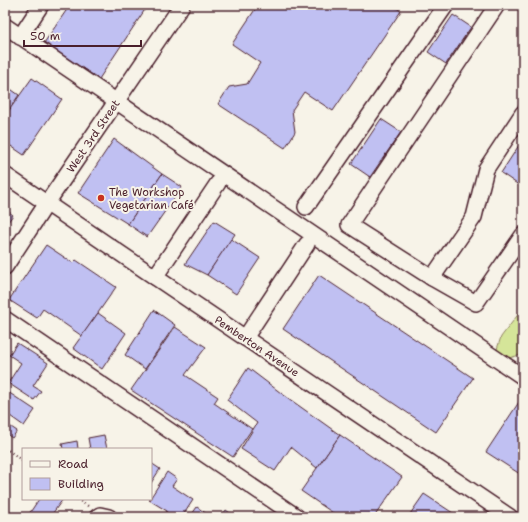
<svg xmlns="http://www.w3.org/2000/svg" width="528" height="522" font-family="'Shantell Sans',sans-serif">
  <style>
    .green { fill: #d5e599; stroke: #908262 }
    .building { fill: #c0c0f2; stroke: #4a1f2b }
    .lines { fill: none; stroke-linecap: round; stroke-linejoin: round }
    .minor-casing { stroke: #4a1f2b; stroke-width: 18 }
    .path { stroke: #4a1f2b; stroke-width: 2.5; stroke-dasharray: 1 3; stroke-linecap: butt }
    .minor { stroke: #f7f3e8; stroke-width: 15 }
    .poi-dot { fill: #c8321e; stroke: #f7f3e8; stroke-width: 1.5 }
    .labels { text-anchor: middle; stroke-width: 4; stroke-linejoin: round; paint-order: stroke }
    .street-label { font-size: 11px; fill: #4a1f2b; stroke: #f7f3e8 }
    .poi-label { font-size: 11px; fill: #4a1f2b; stroke: #f7f3e8; text-anchor: start }
  </style>
  <rect width="100%" height="100%" fill="#f7f3e8"/>
  <filter id="ink" filterUnits="userSpaceOnUse"><feTurbulence type="fractalNoise" baseFrequency=".025" numOctaves="2"/><feDisplacementMap in="SourceGraphic" scale="8" xChannelSelector="R" yChannelSelector="G"/><feConvolveMatrix kernelMatrix="1 2 1 2 8 2 1 2 1" color-interpolation-filters="sRGB"/></filter>
  <g filter="url(#ink)">
    <path class="green" d="M523,308V352L520,355L505,359L497,349L501,337Z"/>
    <g class="building">
      <path d="M70,5H148L99,79L44,43Z"/>
      <path d="M258,5H392L401,11L333,111L304,92L292,110L295,132L285,148L218,104L229,87L247,84L260,63L232,44Z"/>
      <path d="M453,15L471,27L446,64L428,52Z"/>
      <path d="M32,78L62,99L24,155L5,142V116Z"/>
      <path d="M5,85L19,95L5,115Z"/>
      <path d="M381,119L401,132L370,177L351,164Z"/>
      <path d="M114,139L162,174L128,224L78,193Z"/>
      <path d="M523,139V188L501,173Z"/>
      <path d="M162,174L182,187L147,237L128,224Z"/>
      <path d="M5,209L13,215L5,226Z"/>
      <path d="M214,221L235,234L207,275L185,264Z"/>
      <path d="M231,239L260,258L236,294L207,275Z"/>
      <path d="M46,245L73,263L76,260L116,287L82,336L43,309L37,318L9,300Z"/>
      <path d="M319,275L473,378L436,432L283,329Z"/>
      <path d="M154,310L175,325L145,369L125,355Z"/>
      <path d="M98,313L126,333L102,369L73,348Z"/>
      <path d="M175,327L206,347L185,375L218,397L214,403L252,429L233,457L131,390Z"/>
      <path d="M17,343L48,363L33,386L41,391L34,400L8,383L21,363L9,355Z"/>
      <path d="M248,368L281,393L340,435L317,468L291,447L275,471L241,449L257,423L227,400Z"/>
      <path d="M5,390L35,410L24,426L10,416L5,423Z"/>
      <path d="M523,396V476L486,452Z"/>
      <path d="M5,423L17,431L12,438L5,433Z"/>
      <path d="M104,435L107,449H90L88,438Z"/>
      <path d="M340,435L402,477L374,517H339L301,491Z"/>
      <path d="M77,441L78,449H63L62,444Z"/>
      <path d="M151,463L160,469L151,483Z"/>
      <path d="M167,472L177,479L172,486L193,500L182,517H163L167,511L149,500L151,499V497Z"/>
      <path d="M424,494L459,517H408Z"/>
      <path d="M39,499H63L50,517H27Z"/>
      <path d="M197,507L211,517H190Z"/>
      <path d="M226,510L234,516L233,517H221Z"/>
    </g>
    <g class="lines">
      <defs>
        <g id="minor">
          <path d="M497,5L349,225L432,278L474,217L486,169L523,113"/>
          <path d="M5,26L523,377"/>
          <path d="M20,37L41,5"/>
          <path d="M5,175L155,277L510,517"/>
          <path d="M306,207L446,5"/>
          <path d="M5,267L47,203L182,5"/>
          <path d="M155,277L218,183"/>
          <path d="M432,278L476,303L523,235"/>
          <path d="M5,319L297,517"/>
          <path d="M245,338L307,244"/>
          <path d="M97,517L100,515L109,517"/>
        </g>
      </defs>
      <use href="#minor" class="minor-casing"/>
      <g class="path">
        <path d="M5,448L23,461"/>
        <path d="M77,499L88,506"/>
      </g>
      <use href="#minor" class="minor"/>
    </g>
  </g>
  <circle class="poi-dot" cx="101" cy="198" r="4"/>
  <g class="labels">
    <g class="street-label">
      <text transform="translate(93 136) rotate(-56)" y="4">West 3rd Street</text>
      <text transform="translate(257 346) rotate(34)" y="4">Pemberton Avenue</text>
    </g>
    <g class="poi-label">
      <text x="109" y="196">The Workshop<tspan x="109" dy="13">Vegetarian Café</tspan></text>
    </g>
  </g>
  <rect width="528" height="522" fill="none" stroke="#f7f3e8" stroke-width="20"/>
  <rect x="10" y="10" width="508" height="502" fill="none" stroke="#4a1f2b" stroke-width="1.5" filter="url(#ink)"/>
  <rect x="22" y="448" width="130" height="52" fill="#f7f3e8" stroke="#b29e9c"/>
  <rect x="30" y="461" width="20" height="6" fill="#f7f3e8" stroke="#b29e9c"/>
  <text x="58" y="468" font-size="12" fill="#4a1f2b">Road</text>
  <rect x="30" y="478" width="20" height="12" fill="#c0c0f2" stroke="#b29e9c"/>
  <text x="58" y="488" font-size="12" fill="#4a1f2b">Building</text>
  <path d="M24 40v6h117v-6" fill="none" stroke="#4a1f2b" stroke-width="2"/>
  <text x="30" y="40" font-size="12" fill="#4a1f2b" stroke="#f7f3e8" stroke-width="3" paint-order="stroke">50 m</text>
</svg>
